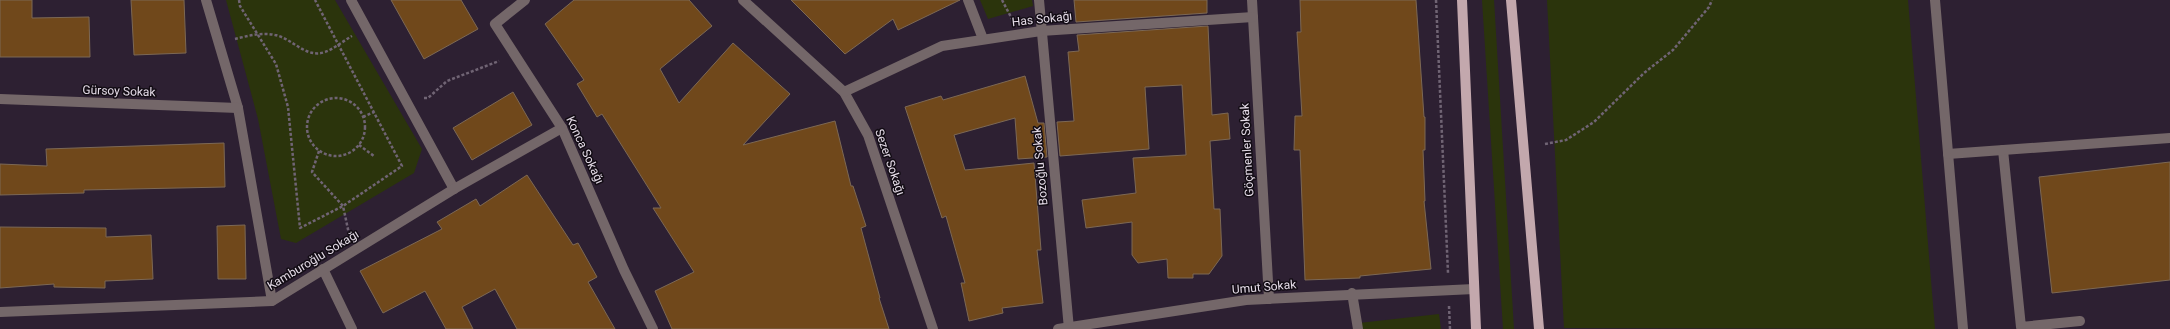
<svg xmlns="http://www.w3.org/2000/svg" width="2170" height="329" font-family="Roboto,sans-serif">
  <style>
    .green { fill: #2b340c }
    .building { fill: #70481b; stroke: #7c6855 }
    .lines { fill: none; stroke-linecap: round; stroke-linejoin: round }
    .path { stroke: #706474; stroke-width: 2.5; stroke-dasharray: 3 2; stroke-linecap: butt }
    .minor { stroke: #746769; stroke-width: 10 }
    .major { stroke: #c3a8ad; stroke-width: 10 }
    .labels { text-anchor: middle; stroke-width: 3; stroke-linejoin: round; paint-order: stroke }
    .street-label { font-size: 12px; fill: #e5dce8; stroke: #120c14 }
  </style>
  <rect width="100%" height="100%" fill="#2d2032"/>
  <g class="green">
    <path d="M226,0H335L422,149L414,173L296,243L281,239L258,119Z"/>
    <path d="M980,0H1032L1033,6L988,19Z"/>
    <path d="M1482,0H1494L1514,329H1503Z"/>
    <path d="M1547,0H1908L1935,329L1564,328Z"/>
    <path d="M1439,314L1441,329H1361L1359,323Z"/>
  </g>
  <g class="building">
    <path d="M0,0H32V18L89,17L90,57H0Z"/>
    <path d="M131,0H184L186,53L134,55Z"/>
    <path d="M391,0H461L478,29L424,59Z"/>
    <path d="M574,0H689L712,26L660,69L679,103L733,43L790,94L743,145L835,121L851,186H853L866,226L861,228L880,298H879L889,329H672L655,291L694,272L653,208H661L602,114L597,117L577,84L584,80L545,24Z"/>
    <path d="M791,0H960L898,30L893,19L845,54Z"/>
    <path d="M1074,0H1207V13L1076,22Z"/>
    <path d="M1300,0H1416L1424,117H1425V150H1423L1425,201H1424L1431,269L1360,276V278L1305,280L1300,150H1294L1295,116H1302L1297,32H1301Z"/>
    <path d="M1208,26L1212,115L1228,113L1230,139L1210,141L1214,209H1220L1222,256L1209,274H1193V278H1168L1167,259L1138,263L1132,255V222L1086,228L1082,200L1136,193L1133,158L1186,155L1182,85L1145,87L1149,149L1060,156L1057,122L1074,121L1068,52L1079,51L1077,35Z"/>
    <path d="M1025,76L1038,123H1044L1047,157L1018,159L1015,118L954,135L965,170L1034,163L1041,250H1037L1043,303L1002,308L1003,313L969,321L961,283H965L946,216L942,218L905,107L941,96L943,100Z"/>
    <path d="M513,92L532,125L472,160L453,128Z"/>
    <path d="M224,143L225,187L84,190V193L0,195V164L47,166L46,149Z"/>
    <path d="M2170,162V280L2052,293L2039,177Z"/>
    <path d="M527,175L573,245L578,243L597,277L588,282L615,329H517L495,289L462,307L473,329H446L425,291L383,313L360,271L442,229L437,222L476,199L480,206Z"/>
    <path d="M245,225L246,279H218L217,226Z"/>
    <path d="M0,227L106,228V237L151,235L153,279L105,281V288L54,287V284L0,288Z"/>
  </g>
  <g class="lines">
    <g class="path">
      <path d="M239,0L240,6L276,64L288,107L300,228L343,206L402,166L315,0"/>
      <path d="M1002,0L1012,19"/>
      <path d="M1436,0L1448,273"/>
      <path d="M235,39C247,36 262,32 275,35C292,38 306,59 325,52C334,49 343,41 352,36"/>
      <path d="M424,98H428L447,81L499,61"/>
      <circle cx="336" cy="127" r="29"/>
      <path d="M363,117L374,112"/>
      <path d="M1545,144L1566,140L1594,122L1644,73L1673,50L1709,7L1712,0"/>
      <path d="M359,145L374,156"/>
      <path d="M319,151L312,172L343,206L349,234"/>
      <path d="M1449,306L1450,329"/>
    </g>
    <g class="minor">
      <path d="M206,0L238,108L272,301"/>
      <path d="M351,0L454,189"/>
      <path d="M525,0L495,24L562,128L624,270L653,329"/>
      <path d="M743,0L844,92L868,135L933,329"/>
      <path d="M968,0L983,39"/>
      <path d="M1039,0L1069,329"/>
      <path d="M1252,0L1269,299"/>
      <path d="M1935,0L1963,329"/>
      <path d="M844,92L942,46L1041,31L1253,17"/>
      <path d="M0,99L238,108"/>
      <path d="M2003,150L2021,327L2080,321"/>
      <path d="M1948,154L2170,138"/>
      <path d="M323,269L352,329"/>
      <path d="M1352,293L1358,329"/>
      <path d="M0,312L272,301L454,189L562,128"/>
      <path d="M1058,329L1246,300L1474,289"/>
    </g>
    <g class="major">
      <path d="M1462,0L1476,329"/>
      <path d="M1511,0L1539,329"/>
    </g>
  </g>
  <g class="labels">
    <g class="street-label">
      <text transform="translate(1042 19) rotate(-6)" y="4">Has Sokağı</text>
      <text transform="translate(119 91) rotate(2)" y="4">Gürsoy Sokak</text>
      <text transform="translate(585 150) rotate(65)" y="4">Konca Sokağı</text>
      <text transform="translate(1247 150) rotate(-93)" y="4">Göçmenler Sokak</text>
      <text transform="translate(890 162) rotate(71)" y="4">Sezer Sokağı</text>
      <text transform="translate(1040 166) rotate(-95)" y="4">Bozoğlu Sokak</text>
      <text transform="translate(313 260) rotate(-31)" y="4">Kamburoğlu Sokağı</text>
      <text transform="translate(1264 287) rotate(-5)" y="4">Umut Sokak</text>
    </g>
  </g>
</svg>
